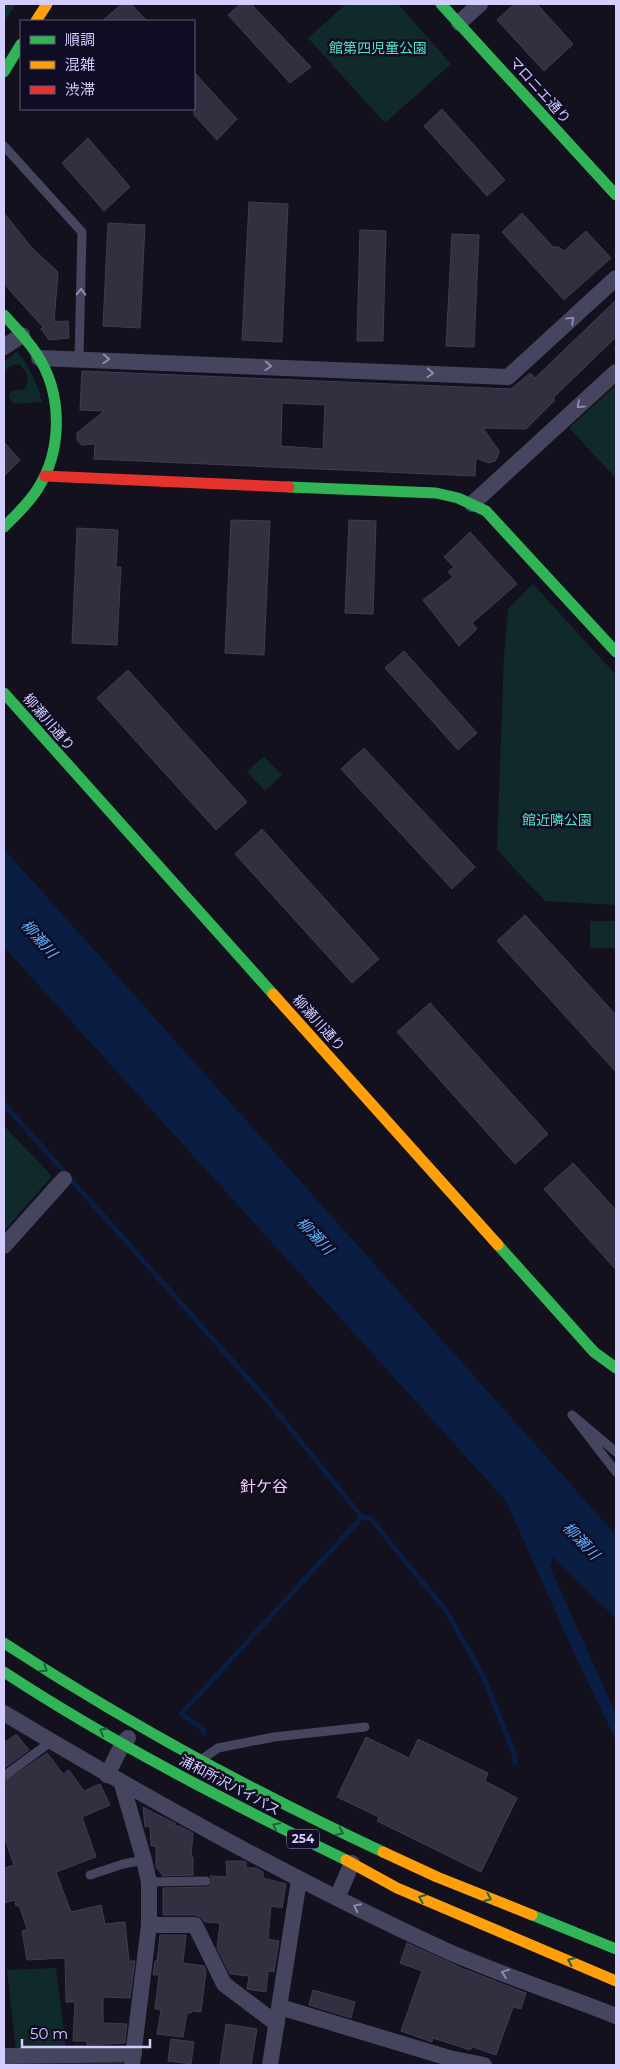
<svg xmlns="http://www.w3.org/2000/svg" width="620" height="2069" font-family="Montserrat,'Noto Sans JP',sans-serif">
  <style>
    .green { fill: #10292a }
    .water { fill: #091e42 }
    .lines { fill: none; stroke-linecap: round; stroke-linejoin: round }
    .stream { stroke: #091e42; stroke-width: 5 }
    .building { fill: #322f40; stroke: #403b52; fill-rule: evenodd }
    .lane { stroke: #46455f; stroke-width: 9 }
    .street { stroke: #46455f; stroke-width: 16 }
    .fast { stroke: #30b455; stroke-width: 11 }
    .slow { stroke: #ff9f0a; stroke-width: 11 }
    .jam { stroke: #e5322d; stroke-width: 11 }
    .oneway { stroke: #8d8aaf }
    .oneway2 { stroke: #20603c }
    .labels { text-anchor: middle; stroke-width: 5; stroke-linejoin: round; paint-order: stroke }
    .shield { fill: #100c23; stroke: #9994bd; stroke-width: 1 }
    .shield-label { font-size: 12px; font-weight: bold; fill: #d4ceff }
    .park-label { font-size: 14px; fill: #52e7c1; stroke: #100c23 }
    .street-label { font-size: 14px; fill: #d4ceff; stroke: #100c23 }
    .water-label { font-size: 15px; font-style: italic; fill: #5cb4ff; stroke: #100c23 }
    .quarter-label { font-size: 16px; fill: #ffd0ee; stroke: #100c23 }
  </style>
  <rect width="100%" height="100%" fill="#14111e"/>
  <g class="green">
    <path d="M4,4H16L4,22Z"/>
    <path d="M346,4H398L451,64L385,123L308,38Z"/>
    <path d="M17,351C30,367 37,383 42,402L15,404L11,402L9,396L12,391L24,389L28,383L27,373L19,364C11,365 7,367 4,374V363Z"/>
    <path d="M616,385V478L569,428Z"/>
    <path d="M533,584L616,675V905L545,901L497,850L504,657L508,609Z"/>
    <path d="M264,756L282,775L265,791L247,772Z"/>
    <rect x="590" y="921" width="26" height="27"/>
    <path d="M4,1126L52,1176L4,1231Z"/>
    <path d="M56,1968L66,2049L16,2050L7,1970Z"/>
    <path d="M121,2059L124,2065H4V2062Z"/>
  </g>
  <path class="water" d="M4,849L616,1535V1619L553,1557L550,1567L616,1714V1741L573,1651L506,1501L4,947Z"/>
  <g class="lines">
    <g class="stream">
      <path d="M4,1104L267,1400L362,1517L181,1714L204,1730V1733"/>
      <path d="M362,1517L370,1518L447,1612L484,1678L515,1756V1763"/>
    </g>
  </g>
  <g class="building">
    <path d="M122,4H131L147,21H102Z"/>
    <path d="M240,4H251L311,67L290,83L228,15Z"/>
    <path d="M514,4H537L573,44L544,71L497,20Z"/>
    <path d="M194,72L237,119L217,140L194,115Z"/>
    <path d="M442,109L505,180L487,196L424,126Z"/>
    <path d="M88,138L130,187L104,211L62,163Z"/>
    <path d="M249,202L288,204L282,342L242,340Z"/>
    <path d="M4,213L32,248L58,272L54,322L68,321L69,338L49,340L41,329L43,327L4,284Z"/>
    <path d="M522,213L553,247H558L564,251L586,231L611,258L564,300L502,232Z"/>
    <path d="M108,223L145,225L140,328L103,326Z"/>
    <path d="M360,230L386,231L383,341H357Z"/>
    <path d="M452,234L479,235L474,347L446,346Z"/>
    <path d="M616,300V337L553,398L555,400L526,429L483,428L499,451L498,456L495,461L489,463L476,458L475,476L94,459L95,444L82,445L77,440V433L104,411L80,410L82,371L511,389L530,373L535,378ZM282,403L325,405L323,449L281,446Z"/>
    <path d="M4,442L20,460L4,476Z"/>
    <path d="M231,520L270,521L264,655L225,653Z"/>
    <path d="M349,520L376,521L373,614L345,613Z"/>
    <path d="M77,528L118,530L116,567H121L117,645L72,643Z"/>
    <path d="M470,532L517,584L472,623L477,629L459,646L423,600L453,577L448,572L454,567L444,557Z"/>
    <path d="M404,651L477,733L458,750L385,668Z"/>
    <path d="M128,670L247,802L216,830L97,698Z"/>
    <path d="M364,748L475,867L452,889L341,769Z"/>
    <path d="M262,829L379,959L352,983L235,854Z"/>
    <path d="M525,915L616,1015V1072L497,941Z"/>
    <path d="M430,1003L548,1134L515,1164L397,1032Z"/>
    <path d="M573,1163L616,1210V1270L544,1189Z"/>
    <path d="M15,1735H17L29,1750L4,1768V1743Z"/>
    <path d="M366,1737L409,1758L418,1739L488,1773L485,1781L517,1798L481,1872L377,1821L379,1817L337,1797Z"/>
    <path d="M47,1753L63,1774L69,1770L84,1791L100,1784L110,1805L82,1817L96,1857L56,1872L71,1912L101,1905L105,1924L125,1922L129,1961H135L130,1998L103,1997V2023L127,2024L125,2043L87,2045V2041H73L75,2002H66L65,1958L27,1960L22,1931L27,1929L19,1905L16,1906L15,1900L4,1903V1868L14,1865L4,1837V1782Z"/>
    <path d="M143,1807L176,1824L169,1825V1826H179L193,1833L191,1857H193V1875L163,1876L156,1867V1846H151L150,1826L145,1827Z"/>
    <path d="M226,1861H244L246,1862V1868H256L263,1872V1878L286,1884L282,1908L271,1906L268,1939L279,1941L274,1972L268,1971L266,1992L247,1989L249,1976L230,1974L217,1948L220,1923L205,1922L201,1917L195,1915H163V1888L209,1887L212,1881L210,1876L227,1877Z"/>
    <path d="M160,1935H186L183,1963L204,1966L206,1971L201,2012L192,2011L191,2013H187L183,2037L157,2034L161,2010L155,2009L159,1975H153L155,1961H157Z"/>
    <path d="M407,1943L464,1969L526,1993L521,2009L513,2007L496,2055L473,2047L470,2050L433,2038L432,2042L401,2031L422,1971L400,1963Z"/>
    <path d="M313,1990L355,2002L351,2018L309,2005Z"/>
    <path d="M226,2024L257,2029L251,2065H220Z"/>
    <path d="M171,2039L194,2042L191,2064L168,2061Z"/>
  </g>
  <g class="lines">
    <g class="lane">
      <path d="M4,146L82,232L79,358"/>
      <path d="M616,1452L572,1415L616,1472"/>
      <path d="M205,1757L218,1748L274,1737L365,1727"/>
      <path d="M4,1776L52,1741"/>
      <path d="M90,1875L123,1864L144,1860"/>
      <path d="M149,1882L206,1881"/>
    </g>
    <g class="street">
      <path d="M459,23L480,4"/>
      <path d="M4,347L22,335"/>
      <path d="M39,358L508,377L616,278"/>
      <path d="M472,504L616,372"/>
      <path d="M4,1246L64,1179"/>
      <path d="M4,1713C148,1799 294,1881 447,1951C502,1975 560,1994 616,2016"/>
      <path d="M107,1775L123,1743L128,1738"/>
      <path d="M122,1784L144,1860L149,1882V1925L132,2065"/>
      <path d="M337,1898L352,1863"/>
      <path d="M149,1925H195L224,1984L277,2024"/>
      <path d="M280,2007L449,2058L484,2065"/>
      <path d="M4,2056L134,2054"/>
      <path d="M270,2065L299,1880"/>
    </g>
    <g class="fast">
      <path d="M441,4L616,195"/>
      <path d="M4,72L21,44"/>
      <path d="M4,315C15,327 27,339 36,353C63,393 63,450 37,490C28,504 16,515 4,527"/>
      <path d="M289,487L436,493L458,498L486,511L616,652"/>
      <path d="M4,693L273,994"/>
      <path d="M498,1245L594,1352L616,1368"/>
      <path d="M4,1643C125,1722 252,1791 383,1852"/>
      <path d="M4,1672C112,1743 230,1803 346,1860"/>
      <path d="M532,1915L616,1949"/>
    </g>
    <g class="slow">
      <path d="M36,21L47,4"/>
      <path d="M273,994L498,1245"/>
      <path d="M383,1852L437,1877L532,1915"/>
      <path d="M346,1860L397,1888L616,1981"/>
    </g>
    <path class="jam" d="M45,476L289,487"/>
  </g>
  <defs><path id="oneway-chevron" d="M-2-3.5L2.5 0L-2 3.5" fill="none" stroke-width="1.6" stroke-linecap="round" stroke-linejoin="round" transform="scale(1.25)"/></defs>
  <g class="oneway">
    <use href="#oneway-chevron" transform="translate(81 292) rotate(-88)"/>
    <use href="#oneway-chevron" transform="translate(571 320) rotate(-43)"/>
    <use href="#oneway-chevron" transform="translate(106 359) rotate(2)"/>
    <use href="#oneway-chevron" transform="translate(268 366) rotate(2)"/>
    <use href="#oneway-chevron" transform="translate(430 373) rotate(3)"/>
    <use href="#oneway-chevron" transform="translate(580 405) rotate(138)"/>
    <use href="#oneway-chevron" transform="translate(357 1907) rotate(-154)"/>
    <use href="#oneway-chevron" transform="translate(505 1973) rotate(-159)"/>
  </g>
  <g class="oneway2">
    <use href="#oneway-chevron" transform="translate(44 1669) rotate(33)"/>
    <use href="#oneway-chevron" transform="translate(103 1731) rotate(-150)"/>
    <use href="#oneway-chevron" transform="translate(276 1826) rotate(-154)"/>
    <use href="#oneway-chevron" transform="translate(340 1832) rotate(25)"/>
    <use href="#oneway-chevron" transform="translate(422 1898) rotate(-157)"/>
    <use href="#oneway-chevron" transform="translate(488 1898) rotate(23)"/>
    <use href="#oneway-chevron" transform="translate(571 1961) rotate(-157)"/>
  </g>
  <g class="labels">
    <rect class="shield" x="287" y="1829.5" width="32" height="19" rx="4"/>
    <g class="shield-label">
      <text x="303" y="1843">254</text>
    </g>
    <g class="park-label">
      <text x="378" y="53">館第四児童公園</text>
      <text x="557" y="825">館近隣公園</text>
    </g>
    <g class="street-label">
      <text transform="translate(540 90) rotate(48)" y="5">マロニエ通り</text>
      <text transform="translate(49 722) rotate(49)" y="5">柳瀬川通り</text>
      <text transform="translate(319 1023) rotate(48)" y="5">柳瀬川通り</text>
      <text transform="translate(230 1785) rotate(28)" y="5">浦和所沢バイパス</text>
    </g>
    <g class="water-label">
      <text transform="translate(39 939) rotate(48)" y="5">柳瀬川</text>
      <text transform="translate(315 1236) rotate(46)" y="5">柳瀬川</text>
      <text transform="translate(581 1541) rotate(46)" y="5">柳瀬川</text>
    </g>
    <g class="quarter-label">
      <text x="264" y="1492">針ケ谷</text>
    </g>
  </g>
  <rect width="620" height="2069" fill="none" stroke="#d4ceff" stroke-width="10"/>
  <rect x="20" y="20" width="175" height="90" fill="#100c23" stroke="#5e5a7b"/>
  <rect x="30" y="36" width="25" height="8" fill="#30b455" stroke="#5e5a7b"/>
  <text x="65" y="45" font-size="15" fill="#d4ceff">順調</text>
  <rect x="30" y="61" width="25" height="8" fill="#ff9f0a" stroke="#5e5a7b"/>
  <text x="65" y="70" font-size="15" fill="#d4ceff">混雑</text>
  <rect x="30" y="86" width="25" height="8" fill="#e5322d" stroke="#5e5a7b"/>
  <text x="65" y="95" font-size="15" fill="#d4ceff">渋滞</text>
  <path d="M22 2039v8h128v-8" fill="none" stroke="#d4ceff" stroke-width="2.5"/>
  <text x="30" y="2039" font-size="15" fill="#d4ceff" stroke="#100c23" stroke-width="4" paint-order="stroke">50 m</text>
</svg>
